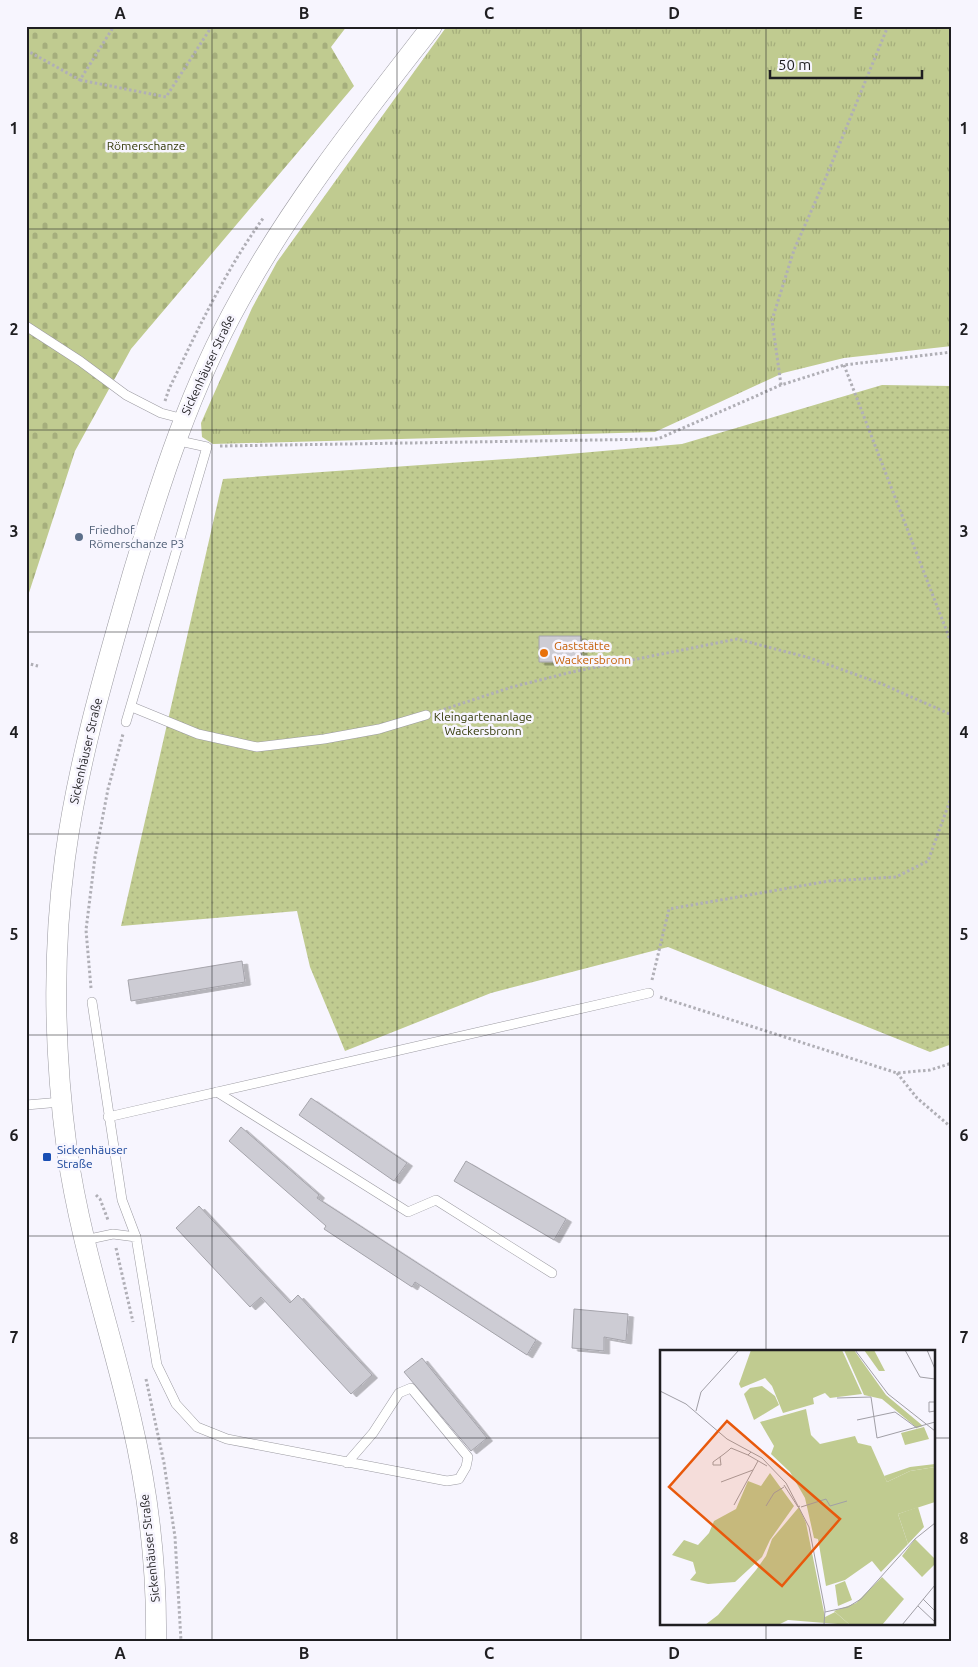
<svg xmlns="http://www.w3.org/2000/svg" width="978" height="1667" font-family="Ubuntu,sans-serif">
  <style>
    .grass { fill: url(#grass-tufts) }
    .cemetery { fill: url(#cemetery-stones) }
    .park { fill: url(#park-dots) }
    .building { fill: #cdccd4; stroke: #a5a4ab; filter: url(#shadow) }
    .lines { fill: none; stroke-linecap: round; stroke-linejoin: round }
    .service-casing { stroke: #9b9aa1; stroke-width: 10 }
    .tertiary-casing { stroke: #9b9aa1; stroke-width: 21 }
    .path { stroke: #b0afb6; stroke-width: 3; stroke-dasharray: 2.5 2.5; stroke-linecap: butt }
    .service { stroke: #fff; stroke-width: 9 }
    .tertiary { stroke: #fff; stroke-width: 20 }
    .grid { fill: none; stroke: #1f1e21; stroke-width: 1; stroke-opacity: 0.55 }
    .service-dot { fill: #5c6f8a; stroke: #f7f5fe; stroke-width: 2 }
    .food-dot { fill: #e8710a; stroke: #f7f5fe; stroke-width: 2 }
    .transit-dot { fill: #1a4fb4; stroke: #f7f5fe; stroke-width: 2 }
    .labels { text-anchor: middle; stroke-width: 5; stroke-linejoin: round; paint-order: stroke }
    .park-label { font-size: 12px; fill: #333a08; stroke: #f7f5fe }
    .street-label { font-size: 12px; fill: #1f1e21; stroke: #f7f5fe }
    .service-label { font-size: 12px; fill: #4e5e75; stroke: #f7f5fe; text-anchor: start }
    .food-label { font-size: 12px; fill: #c56008; stroke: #f7f5fe; text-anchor: start }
    .transit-label { font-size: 12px; fill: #164399; stroke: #f7f5fe; text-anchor: start }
    .inset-road { fill: none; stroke: #a19fa6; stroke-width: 1 }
    .view { fill: #e8590c; fill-opacity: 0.15; stroke: #e8590c; stroke-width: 2.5 }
    .inset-edge { fill: none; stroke: #1f1e21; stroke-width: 2.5 }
    .neatline { fill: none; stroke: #1f1e21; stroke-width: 2 }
    .grid-label { font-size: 16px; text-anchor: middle; font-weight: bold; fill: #1f1e21 }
  </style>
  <defs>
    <pattern id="grass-tufts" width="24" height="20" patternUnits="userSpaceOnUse" patternTransform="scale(1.25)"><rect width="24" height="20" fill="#c0cb90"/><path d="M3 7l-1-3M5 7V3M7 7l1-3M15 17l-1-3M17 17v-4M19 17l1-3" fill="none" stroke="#a5ae7c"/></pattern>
    <pattern id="cemetery-stones" width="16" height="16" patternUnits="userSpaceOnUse" patternTransform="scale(1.25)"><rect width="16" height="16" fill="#c0cb90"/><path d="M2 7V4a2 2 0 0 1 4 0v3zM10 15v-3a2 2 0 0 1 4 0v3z" fill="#a5ae7c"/></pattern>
    <pattern id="park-dots" width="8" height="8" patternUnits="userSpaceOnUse" patternTransform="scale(1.25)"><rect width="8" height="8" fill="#c0cb90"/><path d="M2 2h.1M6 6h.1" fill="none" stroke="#a5ae7c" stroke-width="1.8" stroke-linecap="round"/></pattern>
    <filter id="shadow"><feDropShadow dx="5.5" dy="3" stdDeviation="0" flood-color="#0004"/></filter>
  </defs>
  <rect width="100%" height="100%" fill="#f7f5fe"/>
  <path class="grass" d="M447,26H952V346L844,358L783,373L655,432L213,444L202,437L201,423L252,308L277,262Z"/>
  <path class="cemetery" d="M26,26H347L331,47L354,86L131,349L75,451L26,602Z"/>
  <path class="park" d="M882,385L952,386V1044L930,1052L668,947L491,993L345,1051L310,967L297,911L121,926L223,479L535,457L682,444Z"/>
  <g class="building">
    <path d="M539,636H581L582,662H539Z"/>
    <path d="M242,961L245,982L131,1001L128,980Z"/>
    <path d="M311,1098L407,1163L394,1181L299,1115Z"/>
    <path d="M241,1127L319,1195L317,1198L536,1340L527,1355L415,1282L412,1287L324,1229L326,1226L229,1141Z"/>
    <path d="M466,1161L566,1219L554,1240L454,1181Z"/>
    <path d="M199,1206L290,1303L298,1295L372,1375L351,1394L261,1297L250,1307L176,1228Z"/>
    <path d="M574,1309L628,1314L626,1341L604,1337V1351L572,1348Z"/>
    <path d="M422,1358L487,1438L471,1451L404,1372Z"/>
  </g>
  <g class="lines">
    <defs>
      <g id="service">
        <path d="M26,326L80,361L126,395L161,413L184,419"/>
        <path d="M132,707L198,734L257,747L324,739L379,729L426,715"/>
        <path d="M126,722L207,447L175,440"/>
        <path d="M92,1002L122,1200L136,1237"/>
        <path d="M217,1092L408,1212L436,1200L552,1273"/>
        <path d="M26,1105L61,1102"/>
        <path d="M108,1117L649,993"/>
        <path d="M85,1240L113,1234L136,1237L157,1365L176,1404L197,1427L227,1439L447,1481L459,1479L466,1467L468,1457L411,1388L399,1393L373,1433L347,1463"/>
      </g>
      <path id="tertiary" d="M156,1641C157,1566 148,1491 131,1419C110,1329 80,1242 67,1150C54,1053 52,956 65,858C78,761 106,667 133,573C161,480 191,387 239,301C293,202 363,115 432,26"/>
    </defs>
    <use href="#service" class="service-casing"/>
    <use href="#tertiary" class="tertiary-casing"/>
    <g class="path">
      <path d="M26,50L80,80L114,26"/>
      <path d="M80,80L166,97L212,26"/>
      <path d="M844,365L952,645"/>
      <path d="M781,385L772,320L794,250L824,182L888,26"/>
      <path d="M165,401L169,389C198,329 225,271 264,217"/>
      <path d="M220,446L658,439L781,385L844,365L952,352"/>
      <path d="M26,663L38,666"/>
      <path d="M439,711L512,687L572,672L737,639L810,658L882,684L952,715"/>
      <path d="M652,980L669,909L829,881L896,877L928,861L952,795"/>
      <path d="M91,988L86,930L95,857L108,789L123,734"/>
      <path d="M660,997L897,1073L930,1070L952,1063"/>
      <path d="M897,1073L917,1098L952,1128"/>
      <path d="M96,1195L100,1199L108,1220"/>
      <path d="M116,1248L133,1322"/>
      <path d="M146,1379L164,1463L175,1537L181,1641"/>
    </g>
    <use href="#service" class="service"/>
    <use href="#tertiary" class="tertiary"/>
  </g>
  <path class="grid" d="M212,26V1641M397,26V1641M581,26V1641M766,26V1351M26,229H952M26,430H952M26,632H952M26,834H952M26,1035H952M26,1236H952M26,1438H662M934,1438H952M766,1623V1641"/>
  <circle class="service-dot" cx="79" cy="537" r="5"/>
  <circle class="food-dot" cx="544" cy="653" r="5"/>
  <rect class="transit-dot" x="42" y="1152" width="10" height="10" rx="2.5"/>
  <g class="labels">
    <g class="park-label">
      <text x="146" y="150">Römerschanze</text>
      <text x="483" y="721">Kleingartenanlage<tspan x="483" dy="14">Wackersbronn</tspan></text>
    </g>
    <g class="street-label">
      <text transform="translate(208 365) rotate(-65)" y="4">Sickenhäuser Straße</text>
      <text transform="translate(86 751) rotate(-77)" y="4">Sickenhäuser Straße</text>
      <text transform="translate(150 1548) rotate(-96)" y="4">Sickenhäuser Straße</text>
    </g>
    <g class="service-label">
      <text x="89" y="534">Friedhof<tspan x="89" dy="14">Römerschanze P3</tspan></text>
    </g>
    <g class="food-label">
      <text x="554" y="650">Gaststätte<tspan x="554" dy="14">Wackersbronn</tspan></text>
    </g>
    <g class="transit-label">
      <text x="57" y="1154">Sickenhäuser<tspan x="57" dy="14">Straße</tspan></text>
    </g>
  </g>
  <g transform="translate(660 1350)">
    <rect width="275" height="275" fill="#f7f5fe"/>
    <path d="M91,0H182L202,44L170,48L165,43L153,48L154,54L123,63L112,36L105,28L81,38L79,34ZM184,0H194L226,45L263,76L257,78L222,49L204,45ZM204,0H214L225,21H219ZM275,114V117L250,121L227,132L224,126L250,117ZM139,157L146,173L165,267L175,262L190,275L128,270L118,275H45L58,265L96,220L106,206L112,189ZM258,157L264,177L248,194L238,164ZM185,231L192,250L178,256L175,235Z" fill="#c0cb90"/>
    <path d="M146,59L151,85L160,94L195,86L198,93L211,96L227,132L250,121L275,117V152L238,164L248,194L221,222L212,211L185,230L166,236L158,189L154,188L145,148L130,122L111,104L114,96L100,72Z" fill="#c0cb90"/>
    <path d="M264,77L269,89L245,95L241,83ZM110,123L134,156L110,190L102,207L75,232L48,234L30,230L36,223L33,212L12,205L24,190L38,195L49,183L54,171L76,159L88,131L101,136ZM255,189L275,209V214L262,227L242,206ZM222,227L244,249L222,275H190L174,261L196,253Z" fill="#c0cb90"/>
    <path d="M102,36L115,46L119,55L94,70L84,44L90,38Z" fill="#c0cb90"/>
    <path class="inset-road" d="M195,0L228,44L275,81M245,0L260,27L275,29M267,0L275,19M0,41L26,54L67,89L102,108L126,133L149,177L165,260L164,275M177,48L211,47L217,88L275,72M275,52H269V62L275,61M36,61L41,42L79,0M197,70L235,62L257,78M88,105L107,116M60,107L61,115H53V112L64,104L69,100L71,98L88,105L91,102M61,132L93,120M124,135L138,157L140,156M74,155L98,111M106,156L114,143L124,137M141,157L166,149L170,156L187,151M263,249L275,261M258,256L275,272M165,262L188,257L201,249L255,189L275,173M242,275L275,235"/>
    <path class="view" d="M67,71L180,169L122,236L9,137Z"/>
    <rect width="275" height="275" class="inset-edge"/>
  </g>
  <rect width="978" height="1667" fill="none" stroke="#f7f5fe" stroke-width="55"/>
  <path d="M770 70v8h152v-8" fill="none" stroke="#1f1e21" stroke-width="2.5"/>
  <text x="778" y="70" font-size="15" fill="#1f1e21" stroke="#f7f5fe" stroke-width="4" paint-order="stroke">50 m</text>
  <rect x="28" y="28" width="922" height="1612" class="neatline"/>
  <g class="grid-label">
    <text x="120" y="19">A</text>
    <text x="304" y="19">B</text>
    <text x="489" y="19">C</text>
    <text x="674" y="19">D</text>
    <text x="858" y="19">E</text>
    <text x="14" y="134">1</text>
    <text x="964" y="134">1</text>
    <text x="14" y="335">2</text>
    <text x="964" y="335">2</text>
    <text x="14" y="537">3</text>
    <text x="964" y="537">3</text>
    <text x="14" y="738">4</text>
    <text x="964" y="738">4</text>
    <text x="14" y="940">5</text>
    <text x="964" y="940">5</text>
    <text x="14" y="1141">6</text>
    <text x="964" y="1141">6</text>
    <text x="14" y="1343">7</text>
    <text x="964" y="1343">7</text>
    <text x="14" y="1544">8</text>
    <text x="964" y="1544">8</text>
    <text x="120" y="1659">A</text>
    <text x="304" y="1659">B</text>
    <text x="489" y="1659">C</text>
    <text x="674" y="1659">D</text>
    <text x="858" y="1659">E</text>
  </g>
</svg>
